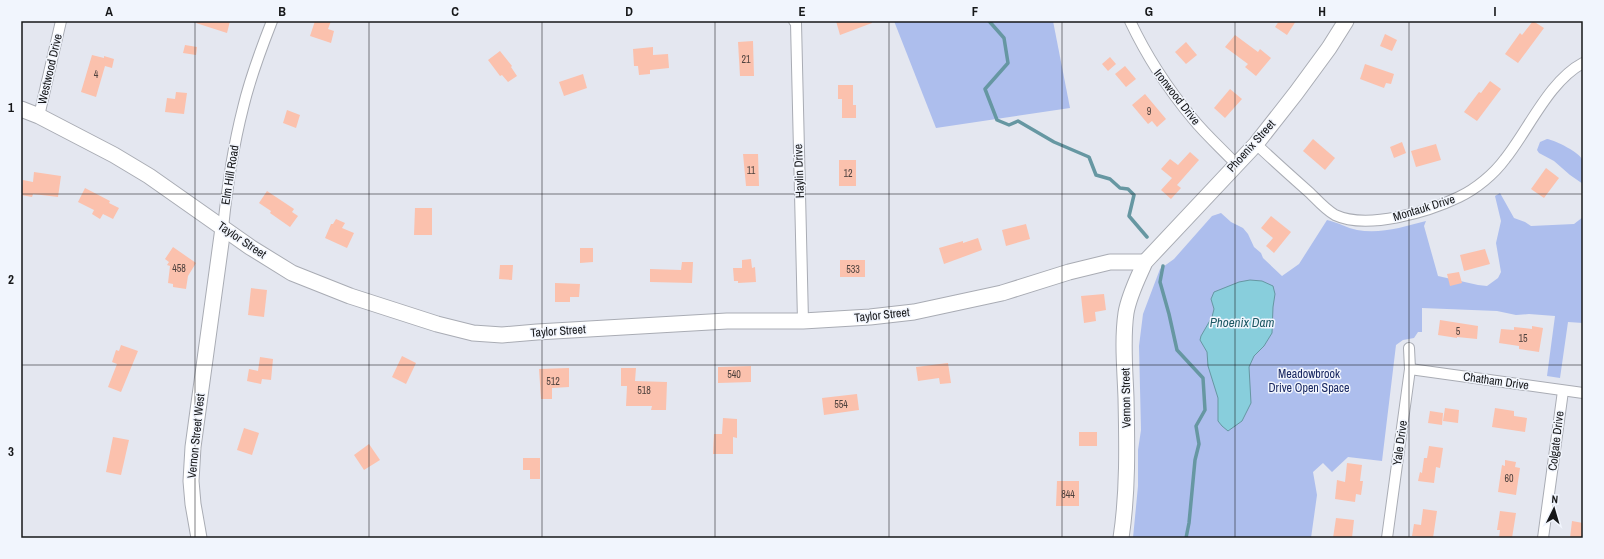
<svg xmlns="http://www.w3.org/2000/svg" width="1604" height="559" font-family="'Archivo Narrow',sans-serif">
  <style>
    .green { fill: #adbeed }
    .water { fill: #88cedc; stroke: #6697a2 }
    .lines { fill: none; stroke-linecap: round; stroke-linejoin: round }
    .stream { stroke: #6697a2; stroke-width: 3.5 }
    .building { fill: #fbc1ad }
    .street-casing { stroke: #a9acb4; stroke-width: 12 }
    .secondary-casing { stroke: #a9acb4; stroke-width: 17 }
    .street { stroke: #fff; stroke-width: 10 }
    .secondary { stroke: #fff; stroke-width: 15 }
    .grid { fill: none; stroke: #161719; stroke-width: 1; stroke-opacity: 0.55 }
    .labels { text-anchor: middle; stroke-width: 3; stroke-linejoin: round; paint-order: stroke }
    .number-label { font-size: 10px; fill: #4f423e }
    .street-label { font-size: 12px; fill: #161719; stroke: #f1f5fd }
    .park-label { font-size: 12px; fill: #1a2962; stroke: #f1f5fd }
    .water-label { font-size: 13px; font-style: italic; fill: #1d5863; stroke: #f1f5fd }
    .neatline { fill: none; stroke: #161719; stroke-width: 1.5 }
    .grid-label { font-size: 13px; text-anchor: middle; font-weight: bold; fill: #161719 }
  </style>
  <rect width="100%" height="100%" fill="#e4e7f0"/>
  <g class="green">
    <path d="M894,21H1053L1070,108L936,128Z"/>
    <path d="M1547,139C1555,140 1581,153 1583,161C1585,167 1583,177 1583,184L1570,175L1554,161L1539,153L1537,150L1540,142Z"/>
    <path d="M1500,193L1514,218L1525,222L1531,226L1574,224L1583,217V323L1568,322L1560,378L1547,376L1555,316L1529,314L1516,315L1497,311L1422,308V332H1418L1414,338L1403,340L1396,345L1382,461L1348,457L1332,472L1323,463L1313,472L1317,495L1311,538H1133L1138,486V450L1141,430L1139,346L1143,314L1160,269L1174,259L1212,216L1221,213L1231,222L1243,228L1248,234L1254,247L1261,253L1263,258L1282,276L1299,264L1327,220C1337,222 1347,228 1357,230C1381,234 1403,227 1426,221L1424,226L1438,276L1478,285L1487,286L1498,278L1501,272L1496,243L1501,221L1495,196Z"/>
  </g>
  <path class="water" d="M1250,280L1262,281L1273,286L1275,294L1273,307L1272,333L1264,346L1254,356L1249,367L1251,403L1242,421L1228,431L1222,426L1218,421V398L1208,366L1207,352L1200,340L1201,336L1212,317L1214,309L1211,299L1214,292L1239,282Z"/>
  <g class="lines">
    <g class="stream">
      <path d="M989,21L1004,38L1008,63L985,89L997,120L1009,125L1018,121L1054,142L1089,157L1096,175L1110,179L1120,188L1128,189L1134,195L1129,216L1147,237"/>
      <path d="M1163,266L1160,282L1169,314L1177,350L1203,378L1205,410L1196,426L1199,444L1195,460L1189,523L1186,538"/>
    </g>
  </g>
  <g class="building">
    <path d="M197,21H230L227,33L196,23Z"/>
    <path d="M315,21H331L328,29L334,31L331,43L310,36Z"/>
    <path d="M836,21H872V23L840,35Z"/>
    <path d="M1279,21H1296L1287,35L1275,27Z"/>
    <path d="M1533,21L1544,28L1518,63L1505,54L1520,33L1522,35Z"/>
    <path d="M1385,34L1397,40L1392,51L1380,46Z"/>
    <path d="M1235,35L1258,52L1260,49L1271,58L1256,76L1245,67L1248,64L1225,47Z"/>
    <path d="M753,41L754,76H740L738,42Z"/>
    <path d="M1186,42L1197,55L1186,64L1175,52Z"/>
    <path d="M185,45L197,47L196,55L183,53Z"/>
    <path d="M653,47V55L668,54L669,68L650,70V74L639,75L638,66H634L633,49Z"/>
    <path d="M500,51L512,66L511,67L517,76L508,82L502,75L500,76L488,60Z"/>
    <path d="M92,55L104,58V56L114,59L112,68L105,66L96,97L81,92Z"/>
    <path d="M1110,57L1116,64L1108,71L1102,64Z"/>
    <path d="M1365,64L1394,74L1391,84L1386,83L1384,88L1360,79Z"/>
    <path d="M1125,66L1136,79L1126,87L1115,74Z"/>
    <path d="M583,74L587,88L564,96L559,82Z"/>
    <path d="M1490,81L1501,89L1477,121L1464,112L1479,92L1481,93Z"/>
    <path d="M838,85H853V105H856V118H842V99H838Z"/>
    <path d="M1230,89L1242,99L1225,118L1214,108Z"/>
    <path d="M176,92L187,93L184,114L165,112L167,98L175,99Z"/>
    <path d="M1145,94L1166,119L1157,127L1152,121L1148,124L1132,105Z"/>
    <path d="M287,110L300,115L296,128L283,123Z"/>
    <path d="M1313,139L1335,158L1325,170L1303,151Z"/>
    <path d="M1402,142L1406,153L1394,158L1390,147Z"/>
    <path d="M1436,144L1441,160L1416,167L1411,151Z"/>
    <path d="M1190,152L1199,160L1177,185L1181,188L1171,199L1161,190L1172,178L1161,169L1170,159L1178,165Z"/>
    <path d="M743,154H758L759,186H746Z"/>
    <rect x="839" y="160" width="17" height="26"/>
    <path d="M1546,168L1559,178L1544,198L1531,189Z"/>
    <path d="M34,172L61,176L58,197L33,194L32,197L21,195L23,180L33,182Z"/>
    <path d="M85,188L110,201L109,203L119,208L113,219L103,214L100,219L92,214L94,210L78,202Z"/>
    <path d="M267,191L294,209L292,212L298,216L290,227L270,213L271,211L259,203Z"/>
    <path d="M415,208H432V235H414Z"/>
    <path d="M1271,216L1291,232L1274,253L1266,246L1273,238L1261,228Z"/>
    <path d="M336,219L345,223L342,228L354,233L347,248L325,238L331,224H333Z"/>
    <path d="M1026,224L1030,239L1006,246L1002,230Z"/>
    <path d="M978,238L982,250L944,264L939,248L963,241V243Z"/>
    <path d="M173,247L196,263L188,276L186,289L173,287V284L168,283L170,266L167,265L169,262L165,259Z"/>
    <path d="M580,248H593V262L580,263Z"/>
    <path d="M1485,249L1490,264L1464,271L1460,255Z"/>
    <path d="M751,259L752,268L755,267L756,282L738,283V281H734L733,268H742V260Z"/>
    <rect x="840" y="260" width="25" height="17"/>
    <path d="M682,262H693L692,283L650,282V269L681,270Z"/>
    <path d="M500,265H513L512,280L499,279Z"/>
    <path d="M1459,272L1462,283L1450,286L1447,274Z"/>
    <path d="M555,283L580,284L579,297H570V302H555Z"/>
    <path d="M251,288L267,290L264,317L248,315Z"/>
    <path d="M1104,294L1106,310L1095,312L1096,321L1084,323L1081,296Z"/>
    <path d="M1440,320L1478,326L1477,339L1457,337V338L1438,335Z"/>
    <path d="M1532,326L1543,328L1539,352L1519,349V346L1499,343L1501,329L1514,330V327L1532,329Z"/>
    <path d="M121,345L138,351L121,392L108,387L117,364L112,362L116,350L119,351Z"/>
    <path d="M402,356L416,363L406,384L392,377Z"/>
    <path d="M260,357L273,359L271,380L262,379L261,384L247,381L249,369L258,371Z"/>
    <path d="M948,363L951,383L940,384L939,378L918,381L916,367Z"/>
    <path d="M751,366V382L718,383V367Z"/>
    <path d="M569,368V387L552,388V399H541L539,369Z"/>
    <path d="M621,368H636L635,381L667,382L666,410H651L652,406H626L627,386H621Z"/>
    <path d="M857,394L859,410L824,415L822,398Z"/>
    <path d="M1445,408L1459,410L1458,423L1443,421Z"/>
    <path d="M1495,408L1514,411V416L1527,418L1525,432L1492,427Z"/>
    <path d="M1430,411L1443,413L1442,425L1428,423Z"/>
    <path d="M723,418L737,419V438L733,437V454H713L714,434H722Z"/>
    <path d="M244,428L259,433L252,455L237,450Z"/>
    <rect x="1079" y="432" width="18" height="14"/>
    <path d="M113,437L129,440L121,475L106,472Z"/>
    <path d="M369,444L380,460L364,470L354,455Z"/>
    <path d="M1429,446L1443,448L1440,468L1436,467L1434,483L1418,481L1420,472L1422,473L1424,458H1427Z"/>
    <path d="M523,458H540V479H530V470H523Z"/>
    <path d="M1505,460L1516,462L1515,467L1520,468L1516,495L1498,492L1502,465L1505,466Z"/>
    <path d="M1347,463L1362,465L1360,481H1363L1361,495L1356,494L1355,502L1335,499L1337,480L1345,482Z"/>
    <path d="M1057,481H1079V506H1056Z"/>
    <path d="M1423,509L1437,511L1433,538L1412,536L1414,524L1421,525Z"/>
    <path d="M1500,511L1516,513L1512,538H1499L1500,530H1497Z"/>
    <path d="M1336,518L1354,520L1352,538H1333Z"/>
    <path d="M1572,521L1583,523V538H1570Z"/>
  </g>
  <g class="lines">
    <defs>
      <g id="street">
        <path d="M794,21L796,23L803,321"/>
        <path d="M1130,21C1147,57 1168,89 1193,119C1206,135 1222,149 1236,164"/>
        <path d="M39,116L61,21"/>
        <path d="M1256,144C1274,161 1292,177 1310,193C1317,200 1326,210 1335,215C1367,230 1428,212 1459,197C1476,189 1494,174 1505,159C1529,129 1549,81 1583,63"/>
        <path d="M223,228C227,188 233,147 243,108C250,78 261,49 272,21"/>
        <path d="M1410,369L1583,393"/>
        <path d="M1387,538L1410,369L1409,348"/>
        <path d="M1543,538L1563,391"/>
      </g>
      <g id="secondary">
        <path d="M21,109L39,116L114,155L149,176L250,247L292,273L350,296L437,324L473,333L502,335L537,332L727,321H803L870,317L914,312L1002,293L1069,272L1110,262H1145"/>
        <path d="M199,538L193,504L191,481L193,447L223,228"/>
        <path d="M1121,538C1128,492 1127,444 1126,398C1125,370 1122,340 1126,313C1129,295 1138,278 1145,262L1256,144L1296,93L1329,48L1346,21"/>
      </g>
    </defs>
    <use href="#street" class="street-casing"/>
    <use href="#secondary" class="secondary-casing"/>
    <use href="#street" class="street"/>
    <use href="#secondary" class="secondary"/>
  </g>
  <path class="grid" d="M195,21V538M369,21V538M542,21V538M715,21V538M889,21V538M1062,21V538M1235,21V538M1409,21V538M21,194H1583M21,365H1583"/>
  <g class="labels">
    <g class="number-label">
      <text x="746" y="63">21</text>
      <text x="96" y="78">4</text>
      <text x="1149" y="115">9</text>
      <text x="751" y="174">11</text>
      <text x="848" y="177">12</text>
      <text x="179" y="272">458</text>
      <text x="853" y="273">533</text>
      <text x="1458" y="335">5</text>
      <text x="1523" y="342">15</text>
      <text x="734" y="378">540</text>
      <text x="553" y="385">512</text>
      <text x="644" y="394">518</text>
      <text x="841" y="408">554</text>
      <text x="1509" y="482">60</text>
      <text x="1068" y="498">844</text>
    </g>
    <g class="street-label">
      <text transform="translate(50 69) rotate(-77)" y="4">Westwood Drive</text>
      <text transform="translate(1177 97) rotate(52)" y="4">Ironwood Drive</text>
      <text transform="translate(1251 146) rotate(-48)" y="4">Phoenix Street</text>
      <text transform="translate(799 171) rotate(-92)" y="4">Haylin Drive</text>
      <text transform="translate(230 175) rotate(-81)" y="4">Elm Hill Road</text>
      <text transform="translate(1424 208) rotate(-17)" y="4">Montauk Drive</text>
      <text transform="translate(242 240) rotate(34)" y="4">Taylor Street</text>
      <text transform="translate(882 315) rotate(-6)" y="4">Taylor Street</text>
      <text transform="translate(558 331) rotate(-4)" y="4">Taylor Street</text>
      <text transform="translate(1496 381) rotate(8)" y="4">Chatham Drive</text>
      <text transform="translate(1126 398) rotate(-91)" y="4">Vernon Street</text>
      <text transform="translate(196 436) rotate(-84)" y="4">Vernon Street West</text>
      <text transform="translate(1556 441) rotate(-83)" y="4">Colgate Drive</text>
      <text transform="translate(1400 443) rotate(-82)" y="4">Yale Drive</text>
    </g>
    <g class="park-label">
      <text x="1309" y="378">Meadowbrook<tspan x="1309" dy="14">Drive Open Space</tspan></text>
    </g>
    <g class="water-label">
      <text x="1242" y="327">Phoenix Dam</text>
    </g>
  </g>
  <rect width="1604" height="559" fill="none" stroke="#f1f5fd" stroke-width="44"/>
  <g transform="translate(1554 509) rotate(5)" stroke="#f1f5fd" stroke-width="3" paint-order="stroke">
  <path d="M0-3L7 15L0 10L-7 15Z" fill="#161719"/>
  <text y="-6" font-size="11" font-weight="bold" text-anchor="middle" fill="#161719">N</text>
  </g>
  <rect x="22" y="22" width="1560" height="515" class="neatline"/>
  <g class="grid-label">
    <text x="109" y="16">A</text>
    <text x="282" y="16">B</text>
    <text x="455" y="16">C</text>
    <text x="629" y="16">D</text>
    <text x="802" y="16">E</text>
    <text x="975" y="16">F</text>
    <text x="1149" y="16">G</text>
    <text x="1322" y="16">H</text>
    <text x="1495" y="16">I</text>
    <text x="11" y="112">1</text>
    <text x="11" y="284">2</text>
    <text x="11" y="456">3</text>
  </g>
</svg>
